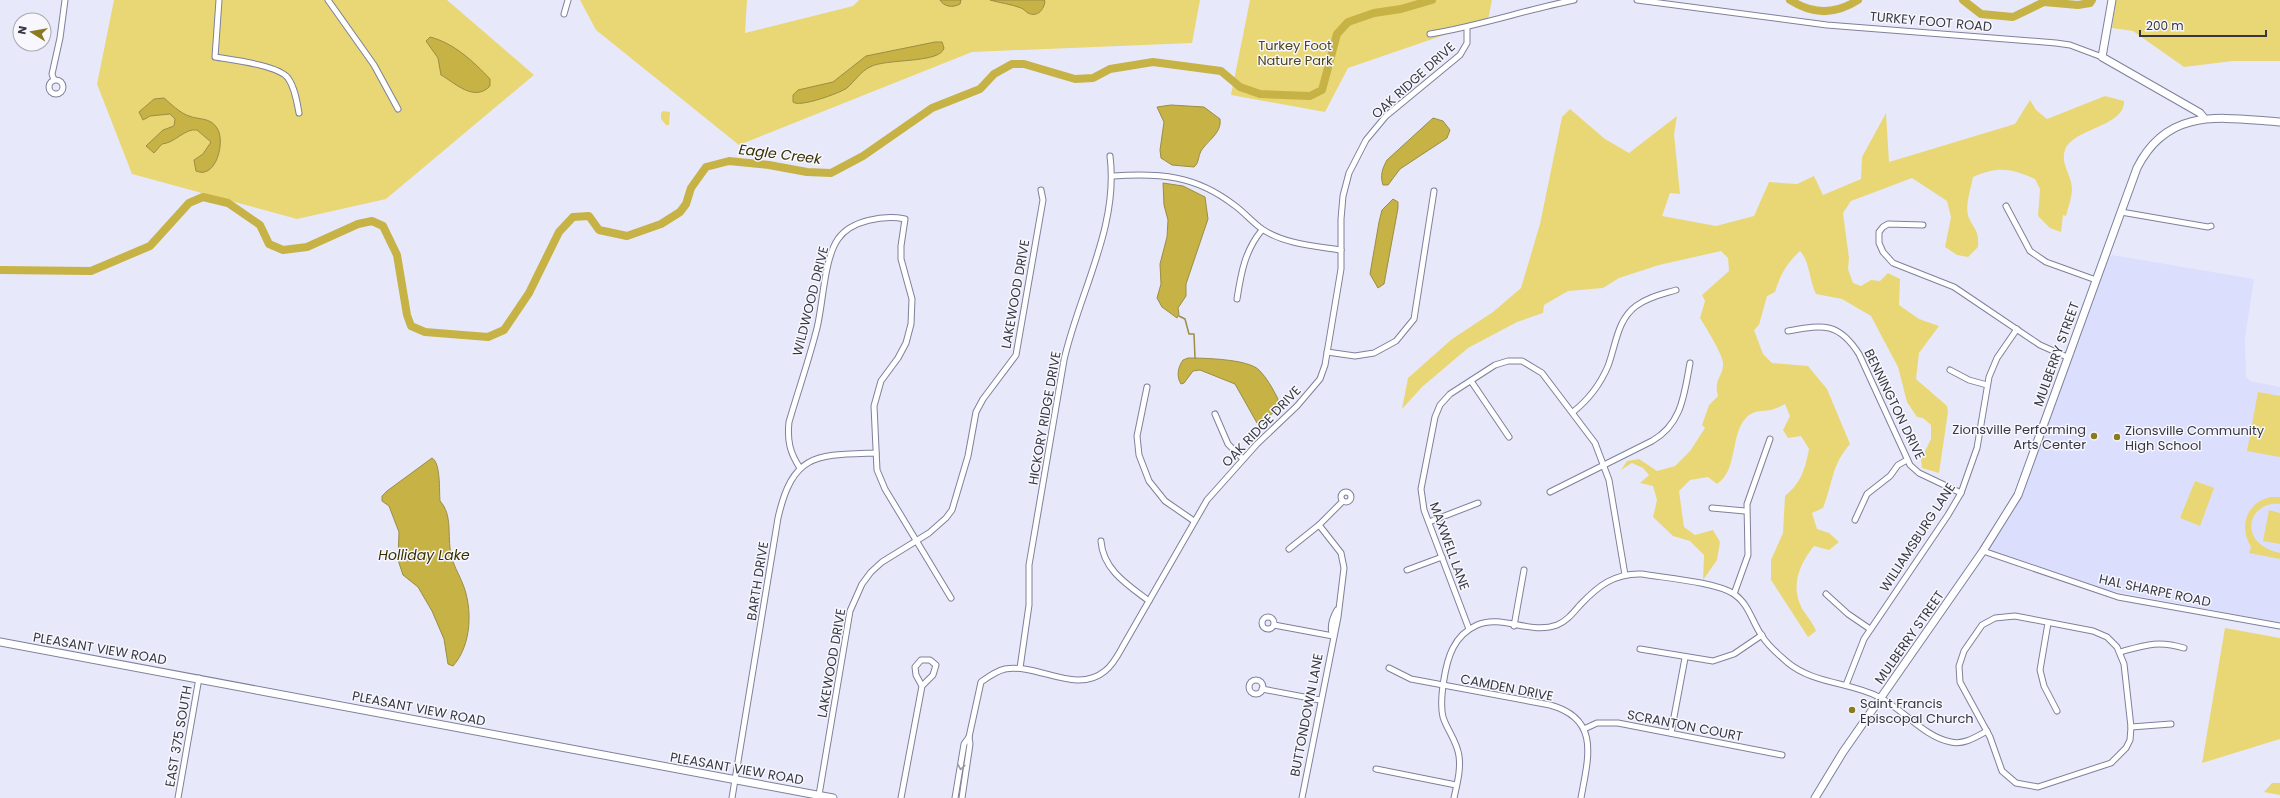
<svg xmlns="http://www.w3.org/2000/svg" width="2280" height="798" font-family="Poppins,sans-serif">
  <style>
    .built { fill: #dbdefc }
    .green { fill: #e9d775 }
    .water { fill: #c6b245; stroke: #9b8d44 }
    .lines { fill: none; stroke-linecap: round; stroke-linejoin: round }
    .stream { stroke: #9b8d44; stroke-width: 1.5 }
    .river { stroke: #c6b245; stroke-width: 8 }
    .street-casing { stroke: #7e819b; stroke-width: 7 }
    .secondary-casing { stroke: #7e819b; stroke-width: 9 }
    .street { stroke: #fff; stroke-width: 5 }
    .secondary { stroke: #fff; stroke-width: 7 }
    .oneway { stroke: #9a9ba0 }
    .poi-dot { fill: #8a7a20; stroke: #f7f7fd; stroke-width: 1.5 }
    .labels { text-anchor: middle; stroke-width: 3; stroke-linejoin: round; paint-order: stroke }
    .street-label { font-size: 13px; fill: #363742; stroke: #f7f7fd }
    .park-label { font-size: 13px; fill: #4e4619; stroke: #f7f7fd }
    .poi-label { font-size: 13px; fill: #363742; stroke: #f7f7fd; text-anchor: start }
    .water-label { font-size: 14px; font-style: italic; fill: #372f00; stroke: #f7f7fd }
  </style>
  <rect width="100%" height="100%" fill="#e7e9fb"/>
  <path class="built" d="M2112,255L2254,279L2245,338L2246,377L2250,381L2280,387V623L2103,589L1988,549L2025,484L2090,305L2107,262Z"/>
  <g class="green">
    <path d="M114,0H447L534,75L386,199L297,219L132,174L97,84Z"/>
    <path d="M580,0H747L745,33L853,6L859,0H1200L1192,43L972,52L739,145L596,30Z"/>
    <path d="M1250,0H1492L1488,20L1348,68L1325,112L1231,95Z"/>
    <path d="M2116,0H2280V61H2233L2184,67L2133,31L2112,28Z"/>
    <path d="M2105,96L2124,101C2125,127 2073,128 2065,150C2060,164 2072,175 2072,189C2072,198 2068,207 2066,216L2063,215L2061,232L2050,228L2038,216L2040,189L2035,179C2010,168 1998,166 1973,177C1971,189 1964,207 1969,218C1975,231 1979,230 1978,247L1968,257L1957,255L1945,247L1951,217L1947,201L1912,178L1851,201L1843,213L1849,258L1848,269L1853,283L1861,286L1871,280L1880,281L1888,273L1900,279L1899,305L1919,319L1939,326L1919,353L1916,379L1947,406L1948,412L1939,473L1922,468L1921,459L1931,439V425L1923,418L1917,417L1907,402L1898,367L1871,316L1842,299L1816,294C1809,280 1810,262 1800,251C1787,263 1780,275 1775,292L1767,296L1759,325L1754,330L1763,354L1772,363L1808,366L1827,389L1850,444C1831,466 1833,483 1823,508L1812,513L1817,529L1829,533L1839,542L1829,550L1814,546C1801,562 1791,583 1800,604C1803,613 1812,620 1816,631L1808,637L1771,580V560L1783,533L1785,496C1801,483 1805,469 1809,449L1801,436L1788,438L1783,430L1790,416L1785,404C1781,406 1776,409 1771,410C1762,412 1753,409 1745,419C1730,437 1738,470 1717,484L1708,477L1690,480L1679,491L1684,527L1695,535L1713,530L1720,542L1717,560L1703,580L1704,555L1690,541L1673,536L1653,517L1657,500L1653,486L1640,483L1649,475L1643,468L1632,463L1621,470L1627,461L1639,459L1657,471L1675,466L1690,451L1705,428L1702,425L1709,405L1718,396C1713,378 1724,376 1723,363C1723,355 1705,326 1700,318L1705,301L1702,295L1729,271L1728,258L1721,251L1659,265L1619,278L1603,288L1568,291L1544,305L1543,313L1517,322L1468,348L1422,387L1402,409L1408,378L1452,339L1493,312L1521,288L1540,224L1562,117L1570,109L1605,139L1629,153L1677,116L1674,134L1680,194L1670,193L1662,216L1716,226L1754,216L1769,182L1797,184L1814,176L1823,195L1861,179L1862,157L1886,113L1889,162L2015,124L2030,100L2036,110L2047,119Z"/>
    <path d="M663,111L670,112L669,125H666L661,119V113Z"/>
    <path d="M2258,392L2280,396V457L2247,451Z"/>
    <path d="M2195,481L2214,488L2200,526L2180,518Z"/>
    <path d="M2271,497H2280V504C2248,500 2236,544 2280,553V559L2249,553L2251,547C2238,526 2247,502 2271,497Z"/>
    <path d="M2269,510L2280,513V544L2263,541Z"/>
    <path d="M2225,628L2280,638V739L2202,763Z"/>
    <path d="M2272,783H2280V795L2264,792Z"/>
  </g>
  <g class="water">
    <path d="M940,0H961L960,4C953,8 944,7 940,0Z"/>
    <path d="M990,0H1044L1045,1C1044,9 1038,18 1028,13C1026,12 1024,9 1021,8C1011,4 1000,3 990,0Z"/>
    <path d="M430,37C454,43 474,62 490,79V86C474,103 454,82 441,75L438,58L426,41Z"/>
    <path d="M935,42H942L944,48C940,64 886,58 870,67C861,71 855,81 847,88C840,93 799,108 793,102V95L798,90L833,82L866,56Z"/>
    <path d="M164,98C171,104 180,113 189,116C199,120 210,117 217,128C226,141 216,180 196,171L194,160L203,154L211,142L197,130C185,128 175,143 162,144L154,153L146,146L163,130L174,126L175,119L170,114L150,116L143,120L139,112L154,99Z"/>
    <path d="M1171,105L1204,107L1220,119C1222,133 1208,140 1201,151C1198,157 1199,163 1194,167L1172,165L1161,158L1160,150L1164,122L1157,107Z"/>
    <path d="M1433,118L1443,121L1450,130L1447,138L1400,169L1388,185H1383C1380,176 1382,169 1387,160Z"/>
    <path d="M1163,183L1183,186L1205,197L1208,219L1186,284V296L1178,308L1179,314L1177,318L1162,307L1157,298L1161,284L1160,264L1167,237L1168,220L1164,205Z"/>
    <path d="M1393,199L1398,202V208L1384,284L1378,288L1370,274L1379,222L1382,210Z"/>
    <path d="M1188,358C1204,358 1248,359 1259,370C1267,378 1273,389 1278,399L1275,412L1257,423L1235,384L1200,370L1193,371L1184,383L1181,384C1176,376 1178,367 1183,360Z"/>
    <path d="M432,458C441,463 439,491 440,501C453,515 447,536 451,554C453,565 458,572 462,582C473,607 472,645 453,666L448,664L444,639L432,611L418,587L403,575L398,560L399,532L389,506L382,501V496L387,491Z"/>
  </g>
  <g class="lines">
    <path class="stream" d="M1179,316L1185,319L1189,334H1194L1195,358"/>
    <g class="river">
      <path d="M1790,0C1813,15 1835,15 1858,0"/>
      <path d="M1963,0L1981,14L2013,17L2044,2L2078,5L2090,3L2092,0"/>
      <path d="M0,270L91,271L150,246L189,203L203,197L228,203L260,225L269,244L283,250L307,247L358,224L372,221L383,226L397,255L407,315L411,326L425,332L488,337L504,330L529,293L559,232L573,217L589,216L599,230L627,236L661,224L680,212L686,204L691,188L706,167L729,161L769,165L807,172L831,173L863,156L932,108L980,89L994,74L1012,64H1024L1075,79L1093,78L1110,69L1153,62L1221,71L1240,87L1260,94L1310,96L1322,90L1337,34L1348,22L1374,13L1401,9L1432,0"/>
    </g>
    <defs>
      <g id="street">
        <path d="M219,0L215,57C232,60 278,65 288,78C295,88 297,102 299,113"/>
        <path d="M328,0L374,65L398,109"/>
        <path d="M1637,0L1827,25L2056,43L2070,45L2102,57"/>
        <path d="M564,14L568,0"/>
        <path d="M1430,34C1479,26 1525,10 1574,0"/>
        <circle cx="56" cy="87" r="7"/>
        <path d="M54,80L52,74L60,38L65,0"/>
        <path d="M1113,176C1160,173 1195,175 1234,205C1244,212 1252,222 1262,229C1284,244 1315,246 1341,250"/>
        <path d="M2006,206L2030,251L2046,262L2096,280"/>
        <path d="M2121,212L2208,227L2211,226"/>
        <path d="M1923,225L1888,224L1883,227L1879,232V243L1883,252L1893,263L1954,287L2040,345L2067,357"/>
        <path d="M1237,299C1241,273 1245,250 1262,230"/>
        <path d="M1788,331C1822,325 1838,321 1859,354L1910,465L1919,473L1961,493"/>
        <path d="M1327,352L1355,356L1374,353L1396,341L1414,319L1434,191"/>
        <path d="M1950,370L1969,380L1987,385"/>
        <path d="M1471,381L1509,437"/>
        <path d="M1147,387L1137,436L1139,455L1149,481L1165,501L1194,521"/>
        <path d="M1573,412C1588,400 1600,385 1608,366C1616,345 1617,320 1636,306C1648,297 1663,294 1676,290"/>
        <path d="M1215,414L1228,444L1243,459"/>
        <path d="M800,468C790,453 787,441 789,422C798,391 809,360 817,328C823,304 824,259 838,239C851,220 884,215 905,219L901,246V259L912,299L911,324L906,343L898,358L881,381L874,406L877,470L885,489L951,598"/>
        <circle cx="1346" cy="497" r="5"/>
        <path d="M1550,492L1652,441C1682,424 1684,395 1690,363"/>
        <path d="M1712,508L1745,511"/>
        <path d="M1855,520L1867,494L1890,476L1898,465L1907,460"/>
        <path d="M1429,522L1478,503"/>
        <path d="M1101,541C1103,570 1128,585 1149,601"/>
        <path d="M1289,549L1319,525L1343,501"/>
        <path d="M1983,551L2118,597L2280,626"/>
        <path d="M1407,570L1442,557"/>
        <path d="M1734,594L1748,555L1747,504L1770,439"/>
        <path d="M1826,594L1848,614L1870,629"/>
        <path d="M2015,616L2093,631L2107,637L2117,647L2124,664L2131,727L2130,740L2126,748L2111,763L2038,787L2016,783L2002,771L1990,737L1960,682L1959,666L1964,651L1982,625L1995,618Z"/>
        <circle cx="1268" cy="623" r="6"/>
        <path d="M2048,623L2040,670L2044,686L2057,711"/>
        <path d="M1274,625L1333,636"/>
        <path d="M1514,626L1524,570"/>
        <path d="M1469,629L1424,510L1421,489L1435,417L1440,405L1450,394L1495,365L1508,361H1522L1542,373L1595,443L1609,480L1625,575"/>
        <path d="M1333,636C1329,627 1333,617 1337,610"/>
        <path d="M1640,649L1713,661L1734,654L1762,635"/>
        <path d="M2120,652C2145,645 2158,640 2184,648"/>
        <path d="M1020,668L1029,605V565L1064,360C1079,293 1119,227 1110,156"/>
        <path d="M1389,668L1411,679L1550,705C1601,719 1588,758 1581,798"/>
        <circle cx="1256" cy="687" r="7"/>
        <path d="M1846,685L1864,639L1948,515L1961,493L1977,448L1989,377L1997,358L2017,329"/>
        <path d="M1262,689L1320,700"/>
        <path d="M2131,727L2171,724"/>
        <path d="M1584,729L1597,723H1618L1782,755"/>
        <path d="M1671,733L1685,658"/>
        <path d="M1376,769L1456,785"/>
        <path d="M819,795L850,611L862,584L871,572L882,562L929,533L946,518L952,510L968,456L976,412L983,399L1016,355L1043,200L1041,190"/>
        <path d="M178,798L199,678"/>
        <path d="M732,798L778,518C793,452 817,455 876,453"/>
        <path d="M901,798L922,686L933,675L936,665L930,660H921L915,667L916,675L922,686"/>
        <path d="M955,798L964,744L969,737"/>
        <path d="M962,798L970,744L969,737L981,682C988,677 996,671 1005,669C1038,663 1076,695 1105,671C1113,665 1118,655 1123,646L1207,500L1257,444L1297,406L1320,379L1325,365L1341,269V219L1343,196L1349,173L1366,140L1386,116L1460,55L1467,43V28"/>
        <path d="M1302,798L1338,617L1344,568L1341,553L1319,525"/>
        <path d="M1454,798C1457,784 1461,770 1459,756C1457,741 1447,730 1443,717C1439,701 1445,663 1453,648C1458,638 1466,630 1477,625C1502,614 1530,635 1557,625C1567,621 1573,613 1580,605C1598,586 1614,573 1642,574C1665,578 1716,582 1734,594C1749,604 1752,622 1762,636C1768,646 1778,654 1787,662C1813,684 1850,682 1879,697C1903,709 1924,737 1951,742C1964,745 1976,737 1987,731"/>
      </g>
      <g id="secondary">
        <path d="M2112,0L2102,57L2200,113L2204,118"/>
        <path d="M0,642L833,798"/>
        <path d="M1815,798L1843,752L1983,551L2018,495L2137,168C2168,106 2222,118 2280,122"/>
      </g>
    </defs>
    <use href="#street" class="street-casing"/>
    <use href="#secondary" class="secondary-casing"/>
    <use href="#street" class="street"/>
    <use href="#secondary" class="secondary"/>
  </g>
  <defs><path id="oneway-chevron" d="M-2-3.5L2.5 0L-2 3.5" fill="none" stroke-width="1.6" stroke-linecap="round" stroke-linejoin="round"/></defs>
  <use class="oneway" href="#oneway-chevron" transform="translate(961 767) rotate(100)"/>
  <g class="poi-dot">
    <circle cx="2094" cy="436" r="4"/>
    <circle cx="2117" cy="437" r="4"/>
    <circle cx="1852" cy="710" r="4"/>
  </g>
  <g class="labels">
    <g class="street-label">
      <text transform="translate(1931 21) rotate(5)" y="5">TURKEY FOOT ROAD</text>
      <text transform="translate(1413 80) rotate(-42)" y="5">OAK RIDGE DRIVE</text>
      <text transform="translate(1015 294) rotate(-80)" y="5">LAKEWOOD DRIVE</text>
      <text transform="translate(810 301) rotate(-76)" y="5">WILDWOOD DRIVE</text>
      <text transform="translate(2056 354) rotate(-70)" y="5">MULBERRY STREET</text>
      <text transform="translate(1895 404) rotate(64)" y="5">BENNINGTON DRIVE</text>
      <text transform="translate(1044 418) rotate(-80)" y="5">HICKORY RIDGE DRIVE</text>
      <text transform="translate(1261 426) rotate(-46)" y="5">OAK RIDGE DRIVE</text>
      <text transform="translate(1917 537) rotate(-57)" y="5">WILLIAMSBURG LANE</text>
      <text transform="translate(1450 546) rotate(70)" y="5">MAXWELL LANE</text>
      <text transform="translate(757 581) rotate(-81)" y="5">BARTH DRIVE</text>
      <text transform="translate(2155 590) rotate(12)" y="5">HAL SHARPE ROAD</text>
      <text transform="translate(1909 637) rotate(-55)" y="5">MULBERRY STREET</text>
      <text transform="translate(100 648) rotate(10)" y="5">PLEASANT VIEW ROAD</text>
      <text transform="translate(831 663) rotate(-80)" y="5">LAKEWOOD DRIVE</text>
      <text transform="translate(1507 687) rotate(11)" y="5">CAMDEN DRIVE</text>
      <text transform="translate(419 708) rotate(11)" y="5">PLEASANT VIEW ROAD</text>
      <text transform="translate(1306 715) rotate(-79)" y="5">BUTTONDOWN LANE</text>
      <text transform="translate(1685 725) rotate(11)" y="5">SCRANTON COURT</text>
      <text transform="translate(178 736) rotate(-80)" y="5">EAST 375 SOUTH</text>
      <text transform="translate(737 768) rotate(10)" y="5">PLEASANT VIEW ROAD</text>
    </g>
    <g class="park-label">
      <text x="1295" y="50">Turkey Foot<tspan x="1295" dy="15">Nature Park</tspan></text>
    </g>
    <g class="poi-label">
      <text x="2086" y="434" text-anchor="end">Zionsville Performing<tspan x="2086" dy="15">Arts Center</tspan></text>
      <text x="2125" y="435">Zionsville Community<tspan x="2125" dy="15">High School</tspan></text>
      <text x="1860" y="708">Saint Francis<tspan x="1860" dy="15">Episcopal Church</tspan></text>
    </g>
    <g class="water-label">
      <text transform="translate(780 154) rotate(7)" y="5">Eagle Creek</text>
      <text x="424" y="560">Holliday Lake</text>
    </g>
  </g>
  <g transform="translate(32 32) rotate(281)"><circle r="19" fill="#f7f7fd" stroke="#aaaab2"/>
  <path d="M0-3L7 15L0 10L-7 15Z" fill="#8a7a20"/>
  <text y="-6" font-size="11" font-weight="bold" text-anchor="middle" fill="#363742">N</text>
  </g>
  <path d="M2140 30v6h126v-6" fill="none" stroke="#363742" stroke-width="2"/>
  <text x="2146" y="30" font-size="12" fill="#363742" stroke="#f7f7fd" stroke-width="3" paint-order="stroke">200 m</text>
</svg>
